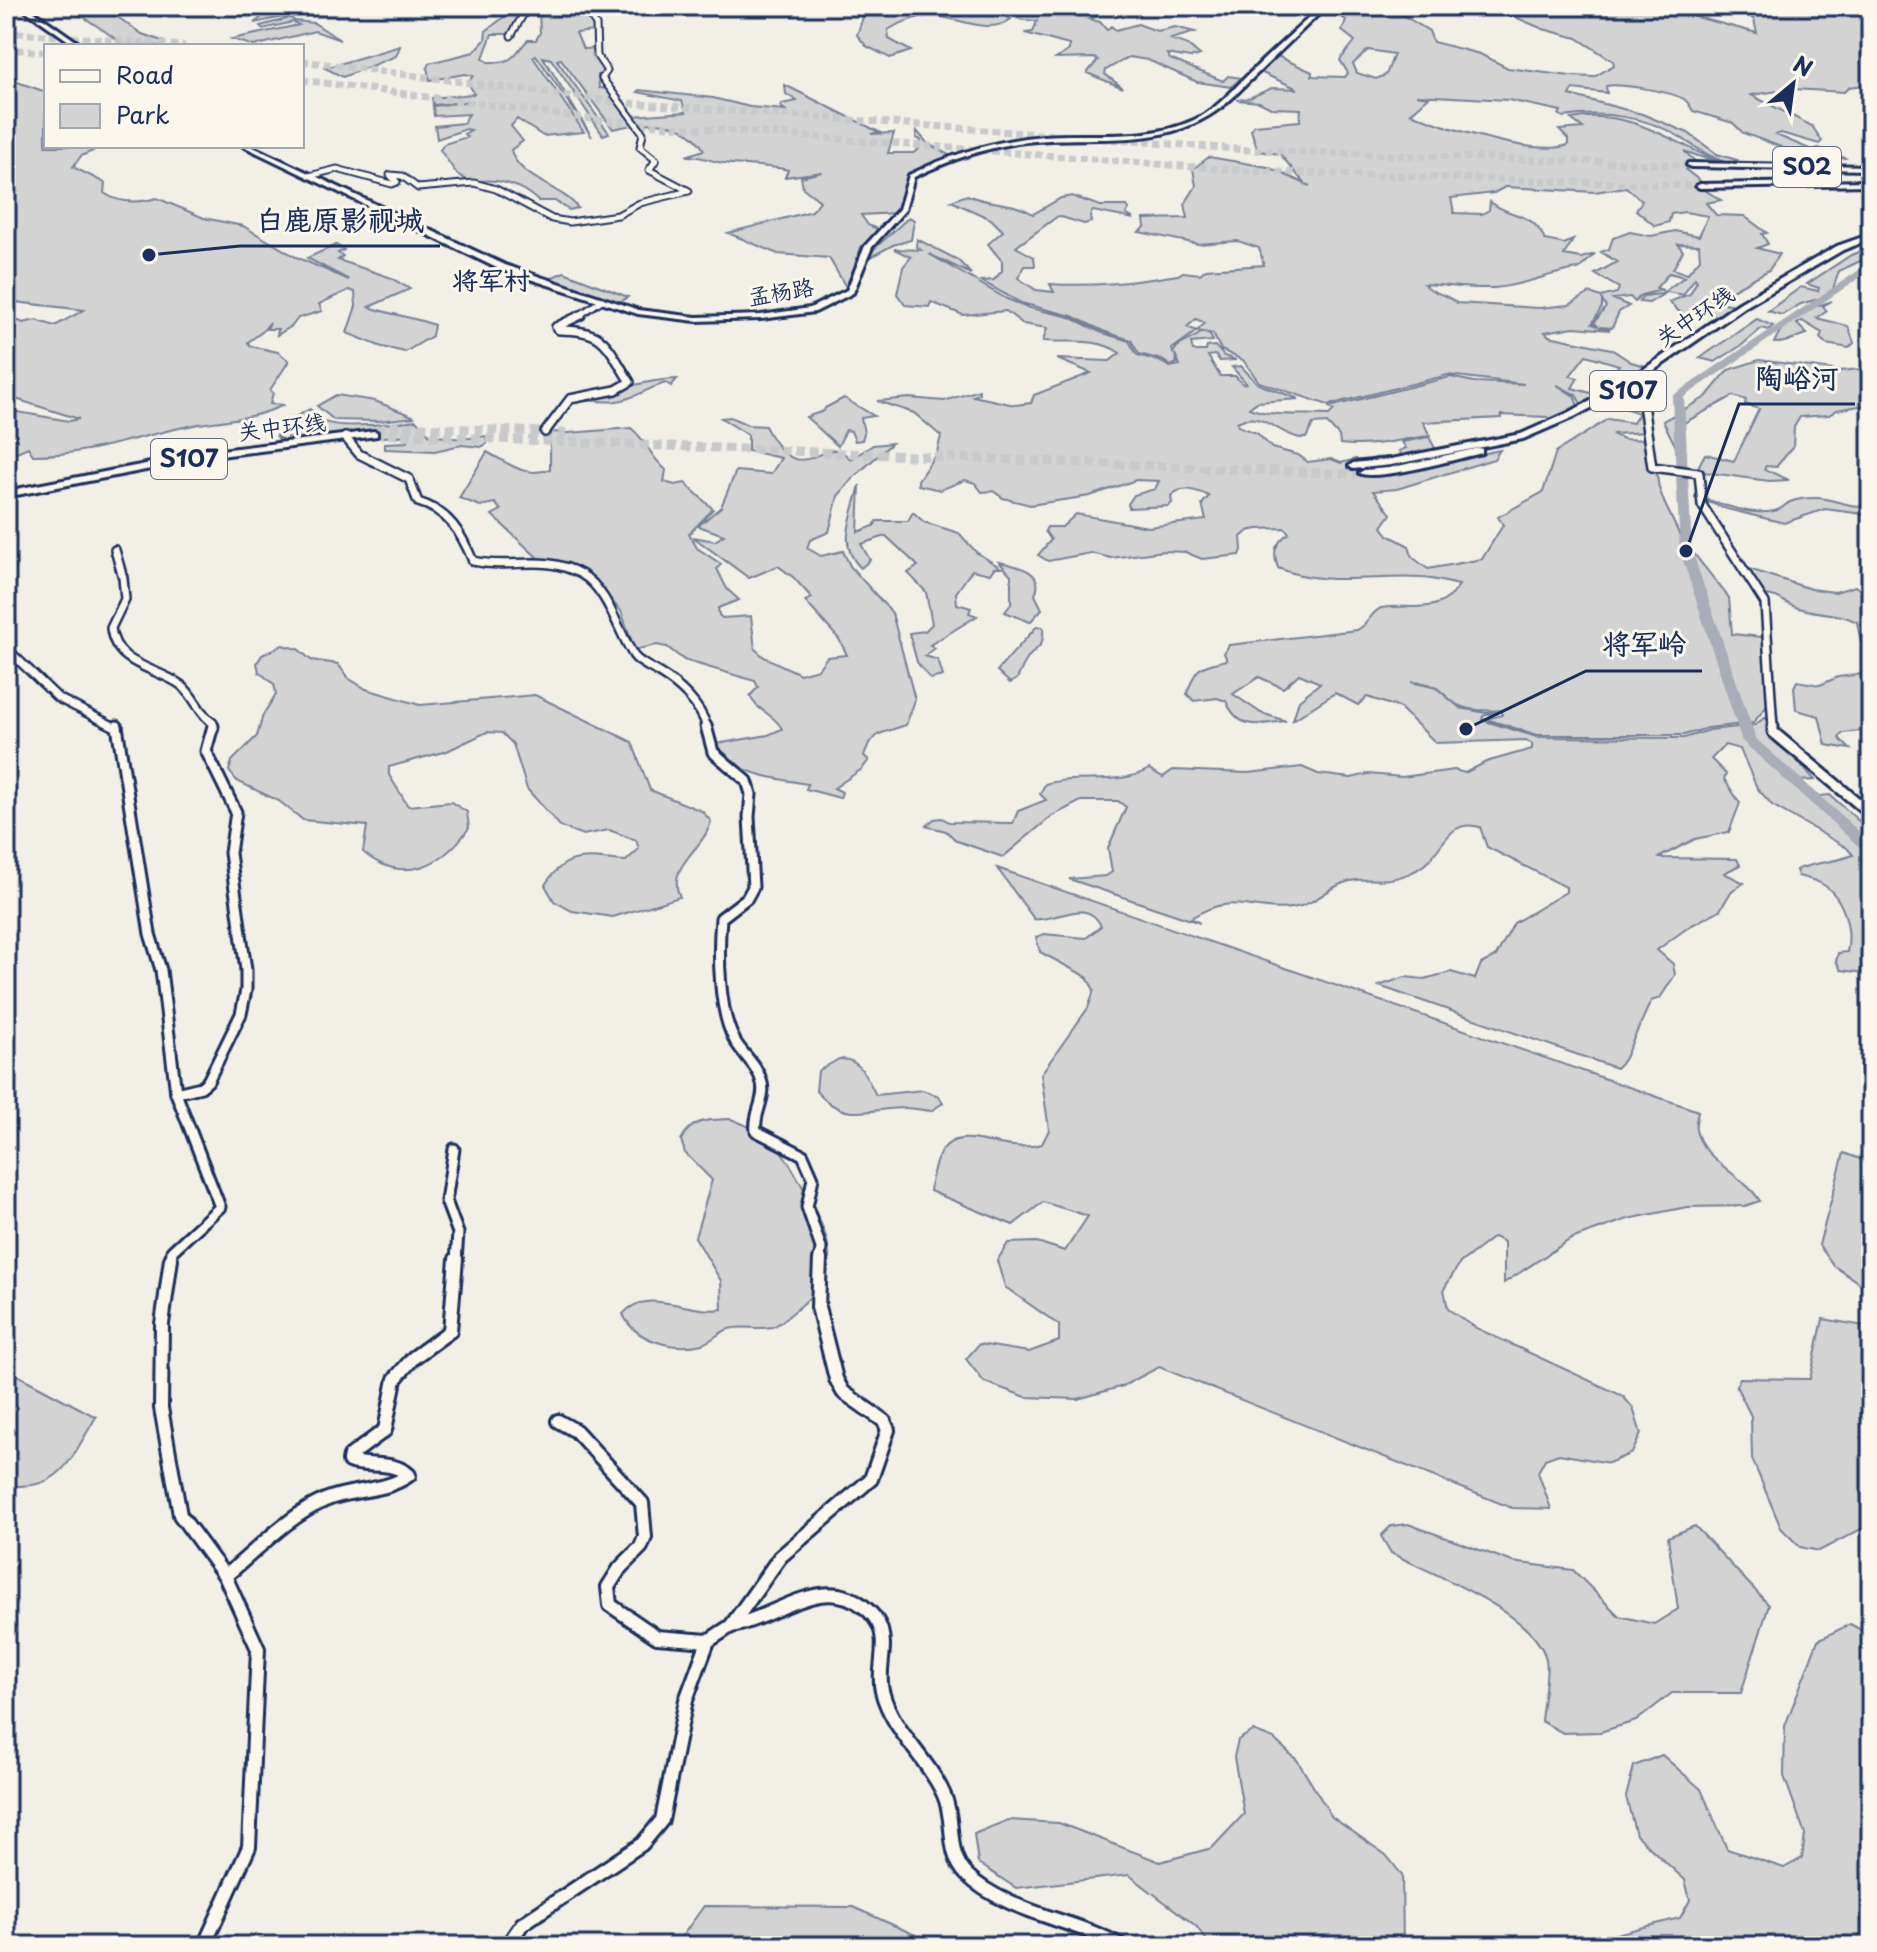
<svg xmlns="http://www.w3.org/2000/svg" width="1877" height="1952" font-family="'Playpen Sans','LXGW WenKai TC',sans-serif">
  <style>
    .green { fill: #d2d3d2; stroke: #768198; stroke-width: 2; fill-rule: evenodd }
    .lines { fill: none; stroke-linecap: round; stroke-linejoin: round }
    .river { fill: #a9adb7; fill-rule: evenodd }
    .highway-tunnel-far1 { stroke: #c7c9cb; stroke-width: 7; stroke-dasharray: 7 4; stroke-linecap: butt }
    .highway-tunnel { stroke: #c7c9cb; stroke-width: 9; stroke-dasharray: 9 5; stroke-linecap: butt }
    .minor-far3-casing { stroke: #1b2f5e; stroke-width: 9 }
    .minor-far2-casing { stroke: #1b2f5e; stroke-width: 12 }
    .minor-far1-casing { stroke: #1b2f5e; stroke-width: 15 }
    .minor-casing { stroke: #1b2f5e; stroke-width: 18 }
    .major-casing { stroke: #1b2f5e; stroke-width: 6 }
    .highway-casing { stroke: #1b2f5e; stroke-width: 6 }
    .minor-far3 { stroke: #fbf7ec; stroke-width: 5 }
    .minor-far2 { stroke: #fbf7ec; stroke-width: 7 }
    .minor-far1 { stroke: #fbf7ec; stroke-width: 9 }
    .minor { stroke: #fbf7ec; stroke-width: 12 }
    .major { fill: #fbf7ec; fill-rule: evenodd }
    .highway { fill: #fbf7ec; fill-rule: evenodd }
    .labels { text-anchor: middle; stroke-width: 6; stroke-linejoin: round; paint-order: stroke }
    .far-street-label { font-size: 22px; fill: #1b2f5e; stroke: #fbf7ec }
    .shield { fill: #fbf7ec; stroke: #5e6b89; stroke-width: 2 }
    .shield-label { font-size: 24px; font-weight: bold; fill: #1b2f5e }
    .far-quarter-label { font-size: 26px; font-weight: bold; fill: #1b2f5e; stroke: #fbf7ec }
    .leader { fill: none; stroke: #1b2f5e; stroke-width: 3 }
    .callout-dot { fill: #1b2f5e; stroke: #fbf7ec; stroke-width: 3 }
    .callout-label { font-size: 28px; text-anchor: middle; font-weight: bold; fill: #1b2f5e; stroke: #fbf7ec; stroke-width: 6; stroke-linejoin: round; paint-order: stroke }
  </style>
  <rect width="100%" height="100%" fill="#f2efe6"/>
  <filter id="ink" filterUnits="userSpaceOnUse"><feTurbulence type="fractalNoise" baseFrequency=".0125" numOctaves="2"/><feDisplacementMap in="SourceGraphic" scale="16" xChannelSelector="R" yChannelSelector="G"/><feConvolveMatrix kernelMatrix="1 2 1 2 8 2 1 2 1" color-interpolation-filters="sRGB"/></filter>
  <g filter="url(#ink)">
    <g class="green">
      <path d="M79,6H107L109,11L142,34L165,42V46H123C109,31 90,24 74,9Z"/>
      <path d="M215,6H258L252,8L255,11L273,6L295,21L314,23L340,40L315,31L254,46L232,39L299,25L293,22L263,29L260,26L287,19L283,17L254,23L262,17L255,11L234,15Z"/>
      <path d="M518,6H527L514,34H492L483,58L488,62C515,63 511,57 528,40H536L540,33L539,9L580,6L591,17L595,31L576,33L583,49L600,48V57L610,70L607,75H598L599,88L612,89L632,116L686,112L682,101L637,92L639,90L713,98L750,107L785,110L780,106L782,104L797,101L786,94L785,85L879,132L871,134L894,133L888,153H913L919,149L921,140L916,138L917,131L928,144L951,156C932,162 911,167 905,188C902,196 901,205 897,213L861,215L868,225L879,230L861,247L847,289L829,258L778,254L728,233L812,211L820,201L803,188L801,177L822,172L785,177L788,170C766,165 745,166 723,163C710,161 699,155 686,156L704,150C684,116 646,121 613,129L561,59L557,60L609,133L603,135L551,59L543,57L592,137L536,55L533,57L584,132L543,136L517,119L511,126L523,141L511,150C517,178 563,187 578,208L569,210L555,201H538C521,185 496,176 472,183L457,174L440,150L444,144L467,137L464,134L471,130L466,129L437,139L435,126L463,123L469,114L434,116L433,106L473,101L433,105L432,98L474,94L468,82L473,76L465,74L430,80L427,68L429,63L474,52L485,40L486,31Z"/>
      <path d="M883,6H1034C1053,19 1078,0 1096,17L1089,19L1100,22L1107,30L1111,26L1116,30L1138,24L1157,31L1175,27L1195,32L1171,39L1188,45L1200,55L1190,58L1167,54L1170,59L1223,81L1228,76L1241,78L1231,87L1197,82L1148,60L1129,57L1106,70L1105,74L1123,88L1087,73L1098,60L1094,58L1056,59L1069,50V45L1025,33L1033,32L1037,21L1023,20L991,9L1011,19C989,37 954,15 930,16C917,16 899,23 888,30L889,39L911,51L890,58L866,46L857,35L864,14Z"/>
      <path d="M1335,6H1407L1401,14L1429,31L1433,42L1480,54L1508,68L1570,76L1594,77L1614,65L1613,61L1577,38L1543,29L1489,6H1649L1655,11L1673,10L1676,14L1689,15L1757,33L1754,20L1740,6H1871V84L1849,87L1844,92L1793,89L1751,95L1812,126L1822,141L1819,144L1781,133L1776,135L1812,150L1819,148L1845,158L1826,162L1814,159L1743,133L1733,123L1693,111C1691,108 1688,102 1685,100C1675,92 1619,83 1606,86L1607,93L1573,89L1570,95L1642,114L1688,133L1717,154L1737,160L1733,162L1736,165C1715,161 1698,149 1680,137C1645,116 1603,111 1564,117L1559,115L1561,111L1508,100L1416,95L1429,97L1411,113C1443,127 1536,157 1568,145V139L1559,130L1583,128L1571,119C1631,107 1677,145 1730,167L1684,151L1694,160L1686,170L1704,184L1698,186L1721,200L1706,203L1716,215L1744,216L1767,233L1762,234L1768,244L1757,248L1780,254L1769,270L1717,298L1719,302L1744,307L1721,322L1710,320L1713,315L1697,311L1692,316L1681,313L1669,302L1690,294L1697,281L1695,278L1683,295L1667,292L1649,303L1639,302L1643,296L1661,294L1684,277L1669,273L1656,288L1663,290L1641,295L1635,302L1630,297L1613,299L1629,306L1619,312L1612,328L1600,327L1594,323L1606,307L1602,300V307L1592,324L1610,330L1574,327L1545,332L1549,336L1611,349L1631,362L1653,368L1584,409L1576,395L1557,385L1574,396L1580,411L1554,422L1547,417L1501,415V418L1423,422L1430,436C1399,439 1373,448 1340,444L1339,436L1327,423L1313,424L1306,438H1300C1276,433 1262,410 1237,422L1238,426L1257,433L1272,448L1298,455L1308,462L1331,459L1341,463L1356,459L1360,464L1375,458L1402,456L1399,451L1406,448L1402,442L1429,437L1435,448L1421,462L1369,470L1377,476L1500,450L1494,459L1397,489L1373,491L1391,514L1382,527L1388,535L1409,546L1412,557L1428,569L1482,559L1503,525L1498,517L1543,492L1556,452L1608,419L1633,423L1639,413L1624,408L1641,397L1649,432L1612,434L1623,439L1651,440L1659,488L1664,502L1680,536L1729,598L1732,634L1762,637L1766,661L1767,706L1753,723L1708,728L1684,735H1537L1486,719L1502,715V710C1489,711 1468,711 1456,704C1436,690 1439,683 1411,682L1437,688L1460,708L1486,713L1499,712L1483,716L1482,720L1537,737L1684,738L1710,730L1755,725L1765,717L1780,742L1815,780L1797,781V786L1811,797L1830,795L1871,832V966L1865,973L1841,970L1836,961L1838,953L1847,952C1852,929 1844,897 1822,884C1815,880 1805,878 1798,876L1796,870C1815,861 1835,863 1853,855L1847,848L1772,805L1757,788L1740,749L1725,745L1711,759L1726,774L1724,779L1740,803L1729,832L1695,839L1658,858L1737,859L1740,865L1724,873L1744,883L1731,892L1720,910L1690,926L1657,950L1673,964L1675,975L1660,998L1651,1001L1624,1060L1616,1068L1379,986L1405,977L1424,979L1451,972L1475,979L1481,964L1496,956L1514,923L1566,892V887L1487,847L1480,827C1448,818 1444,849 1424,865C1415,872 1402,877 1390,879C1375,881 1356,877 1341,884C1323,892 1314,905 1292,908C1249,913 1234,891 1191,918L1200,923L1069,879L1106,876L1112,872L1108,848L1126,807L1118,801H1081L1052,816L1003,857L957,841L946,831L926,826L934,819L942,818L949,822L1013,823L1018,811L1046,800L1040,794L1045,784C1079,774 1118,787 1149,769L1163,777L1173,770L1248,773L1302,767L1318,774L1351,778L1368,774L1402,777L1454,770L1465,773L1486,762L1532,749V744L1526,740L1436,743L1400,708L1367,697L1358,705L1335,693L1293,720L1299,700L1320,683L1299,674L1283,688L1259,677L1233,694L1261,713L1286,721C1257,724 1240,732 1226,701L1217,698L1194,701L1187,694C1196,666 1198,667 1227,660L1224,653L1229,645L1357,630C1368,625 1370,613 1381,608C1411,603 1440,617 1459,585C1447,583 1433,578 1421,578C1374,575 1323,587 1278,568C1272,552 1275,543 1289,533L1285,528L1257,529L1248,531L1241,537L1242,550L1240,555L1202,559L1185,552L1164,551L1111,558L1091,553L1048,561L1038,555L1051,540L1045,531L1047,527H1062L1076,514L1148,527L1206,520L1202,504L1209,496C1196,490 1181,485 1171,496L1172,503L1169,506L1129,508L1128,504L1134,495L1155,489L1159,481L1136,480L1090,496L1030,505L1003,498L993,491L982,492L975,483L965,480L940,490L918,485V480L937,452L941,436L914,413L877,401L909,398L944,401L979,390V394L973,396L1015,405L1031,403L1034,395L1091,373L1057,359L1110,361L1120,353C1097,337 1069,343 1043,341L1047,328L1023,324L1006,311L963,315L931,302L929,307L905,305L897,294L903,267L911,257L894,249L921,250L916,246L917,239L958,260L971,274L929,254L1007,299L1030,308L1070,317L1100,332L1129,341L1137,355L1159,361L1170,367L1180,365L1175,354L1177,363L1171,366L1162,360L1139,354L1131,340L1103,331L1072,316L1021,303L981,281L994,280L1002,271V261L988,244L1003,231L991,219L951,201L967,195C989,205 1013,201 1033,214L1061,198L1072,196L1100,206H1127L1129,209L1126,214L1134,219L1093,211L1090,215L1091,222L1084,224L1058,216L1016,247L1034,257L1035,266H1024L1018,278L1036,290L1054,292L1050,284C1094,287 1134,282 1178,275L1183,272L1200,274L1206,269L1264,265L1259,248L1238,241L1198,244L1139,232L1145,227L1144,219L1188,218L1185,204L1196,186L1193,169L1209,157L1268,167L1310,186L1304,183L1280,154L1258,151L1251,130L1254,125L1300,121L1301,109L1271,108L1259,102L1237,100L1249,98L1272,88L1298,89L1262,73L1273,54L1312,72V76L1345,77L1348,73L1340,60L1355,41L1342,31L1346,20L1337,15ZM1368,50L1394,54L1386,75L1376,79L1357,73L1353,64ZM1505,187L1595,192L1626,187L1642,201L1636,210L1655,226L1669,222L1671,214L1685,212L1708,216L1699,236L1675,231L1651,236L1630,232L1613,238L1609,249L1601,252L1617,262L1595,274L1619,288L1617,293L1601,297L1590,293L1569,305L1539,308L1457,303C1447,294 1432,294 1424,284C1446,285 1471,289 1494,288C1524,286 1551,272 1579,269L1595,254L1581,258L1564,255L1573,240L1564,244L1545,240C1532,210 1512,219 1490,202L1489,210L1482,214L1454,213L1451,198L1494,193ZM1678,244L1699,245L1700,259L1687,274L1673,269L1683,251ZM1196,319L1205,323L1197,331L1213,334L1221,350L1243,360L1259,382L1328,405L1448,375L1524,384L1474,382L1450,377L1329,407L1334,410L1329,415C1301,413 1275,418 1249,408L1257,402L1299,399L1258,384L1241,366L1232,367L1246,383L1243,384L1235,376H1220L1208,356L1215,355L1220,361L1236,360L1224,356L1215,346L1207,347L1206,351H1193L1191,343L1213,341L1210,335L1203,332L1177,347L1173,353L1172,349L1197,331L1187,327ZM1586,355L1619,365L1595,394L1572,388L1578,378L1570,376Z"/>
      <path d="M400,46L396,56L343,77L325,68Z"/>
      <path d="M6,78L46,92V146H88L87,148L93,151L81,156L73,167L105,183L104,193C120,204 139,203 157,198L204,218L243,226L296,257L349,280L307,258L336,245L344,250L338,253L343,256L338,260L389,277L410,289L369,307C392,315 412,317 434,325L432,336L405,352L382,347L347,333L356,306L355,292L349,290L319,304L322,311L298,318L292,326L277,335L278,329H267L270,322L262,332L248,342L250,346L278,352L289,361L270,390L273,393L270,404L284,405C253,419 231,419 199,424C143,434 91,456 33,455L28,447L6,457V410L69,421L79,419L6,396V315L23,323L36,320L55,326L84,310L6,301Z"/>
      <path d="M909,217L914,220L911,240L893,245L869,258L874,249Z"/>
      <path d="M1871,247V256L1839,271L1831,295L1801,304L1782,315L1768,311L1801,287L1818,291L1819,288L1807,284L1851,255Z"/>
      <path d="M564,272L628,297L616,304L546,280Z"/>
      <path d="M1832,301L1823,306L1827,311L1817,318L1848,326L1854,343L1849,348L1826,344L1820,338L1822,333L1802,321L1797,324L1807,334C1793,337 1788,344 1774,343C1790,309 1798,313 1832,301Z"/>
      <path d="M1757,319L1773,326L1768,330L1762,328L1742,345L1715,362L1700,358Z"/>
      <path d="M1759,360L1840,371L1871,368V404L1837,410L1829,415L1800,417L1794,427L1793,447L1776,467L1766,466L1764,469L1789,480L1769,481L1696,471L1705,454L1734,461L1759,409L1745,404L1746,400L1733,396L1682,424L1675,434L1680,439L1676,447L1663,421L1706,397L1728,370Z"/>
      <path d="M677,379L671,386L666,383C649,387 635,399 617,401C603,403 588,400 573,400C609,393 641,380 677,379Z"/>
      <path d="M336,395L375,401L415,417L379,421L334,420L317,406Z"/>
      <path d="M844,398L874,416L861,418L864,433L862,440L855,441L851,431L846,430L838,446L806,417L824,411L825,408Z"/>
      <path d="M310,409C311,409 317,418 318,419C336,431 395,423 416,420L430,435L461,439L486,436L487,444L481,447L461,445L435,451L385,449V443L407,442L410,435L282,445L276,435L286,442L288,435L283,428L293,418Z"/>
      <path d="M730,417L748,425L765,426C799,491 820,440 842,452C846,454 848,458 851,459L873,445L892,443L854,477L838,496L829,532L810,540L807,548L821,556L843,551L850,566L892,613L915,700L906,725L879,734L869,743L864,756L869,760L862,769L834,788L842,792L840,798L806,789L808,784C786,780 753,777 734,763C727,758 721,750 716,744L768,735L782,729C775,714 756,711 750,696L758,687L755,681L684,660L667,647L656,645L635,650L621,611L592,579L581,571L539,559L492,515L501,510L495,503L480,506L459,498L487,452C508,463 526,479 550,469V432L569,433L631,428C648,442 648,454 666,470L664,482L675,485L685,483L713,509L689,534L697,548L721,564L717,569L727,589L739,600L718,608L719,615L722,618L751,616L755,649L764,657L800,674L818,669L827,657L847,655L839,639L805,601L812,598L793,577L778,566L749,578L693,537L715,541L724,535L698,526L721,507L736,471L771,474L781,458L748,451V435L721,418Z"/>
      <path d="M860,485L858,532L874,526L877,521H908L913,512L924,522L959,533L976,552L1001,568H994L990,574L972,570L956,593L957,604L971,608L969,613L977,616L930,645L935,648L925,656L938,660L943,676L930,679L917,662L909,633L925,631L932,624L926,592L908,573L918,566L886,536L861,544L870,560L861,568C836,545 853,515 860,485Z"/>
      <path d="M1694,497C1720,501 1745,517 1774,511C1781,510 1784,505 1790,502C1797,499 1808,498 1815,498C1836,498 1850,510 1871,504V515L1825,509L1784,523L1727,509Z"/>
      <path d="M999,562C1017,566 1046,571 1035,595L1042,609L1030,622L1005,612L1011,604V575Z"/>
      <path d="M1740,566L1811,589L1835,592L1855,586L1871,598V645L1861,643L1857,622C1837,611 1814,615 1793,606C1780,601 1781,596 1764,595Z"/>
      <path d="M1037,626L1043,627C1045,651 1035,645 1026,661C1022,667 1020,673 1017,679L1010,683L997,671Z"/>
      <path d="M282,645L298,649L311,660L338,664L348,678L366,689L420,705L535,695L632,742L650,790L702,811L711,821C705,849 665,866 680,897L613,917L572,911L554,901L545,885C567,849 589,859 626,861L639,849L636,840L609,830L583,835L561,827L527,789L513,744L502,733L487,732L447,751L389,767V775L408,806L451,802L467,812L469,828C442,867 402,885 363,852L367,826L303,820L279,801L237,781L229,771L232,761L257,736L263,715L276,694L274,684L259,672L257,663L262,655Z"/>
      <path d="M1871,673V730L1843,733L1839,738L1850,749L1826,745L1819,716L1796,710L1794,687L1797,681L1820,685L1838,677Z"/>
      <path d="M997,868L1698,1111C1697,1116 1695,1125 1696,1130C1703,1161 1744,1175 1760,1201L1745,1206L1687,1207L1628,1219L1571,1239L1504,1283V1242L1494,1237L1460,1263L1444,1289L1448,1309L1476,1328L1623,1396L1633,1408L1641,1434L1632,1453L1609,1463L1559,1454L1545,1459L1538,1472L1551,1509L1512,1508L1159,1367L1123,1386L1078,1399L1026,1397L984,1382L966,1359L979,1344L1029,1352L1059,1341V1325L1005,1287L997,1261L1008,1243L1037,1242L1065,1251L1088,1216L1043,1202L1013,1225L930,1191C940,1100 990,1159 1042,1144L1049,1130L1041,1074L1088,1008L1094,990L1087,977L1040,952L1036,937L1044,934L1086,938L1101,926C1087,896 1057,922 1034,919Z"/>
      <path d="M839,1059C861,1058 866,1077 876,1095L923,1090L939,1096L943,1103L931,1111C922,1110 913,1108 905,1108C868,1108 846,1125 816,1091L818,1071Z"/>
      <path d="M731,1119C778,1137 783,1151 806,1193C831,1241 846,1270 796,1310C789,1315 780,1325 772,1327C758,1330 742,1325 729,1329C719,1332 712,1341 702,1344C675,1351 634,1341 623,1314C645,1286 691,1315 722,1309L721,1281L695,1237L712,1180L685,1153L681,1140C692,1118 709,1120 731,1119Z"/>
      <path d="M1844,1153L1871,1163V1291L1834,1266L1819,1245Z"/>
      <path d="M1823,1319L1871,1327V1524L1819,1551L1800,1547L1781,1528L1752,1459L1751,1416L1736,1386L1740,1378L1810,1379Z"/>
      <path d="M6,1369L96,1417C71,1458 61,1493 6,1485Z"/>
      <path d="M1408,1524L1513,1562L1573,1570L1619,1616L1654,1624L1678,1609L1668,1537L1695,1526L1769,1605L1741,1693H1672L1636,1721L1600,1732L1563,1733L1541,1721C1542,1706 1549,1673 1546,1659C1534,1612 1432,1574 1391,1553L1381,1536L1391,1526Z"/>
      <path d="M1850,1624L1871,1635V1946H1642L1616,1934L1680,1918L1690,1900L1685,1880L1636,1835L1626,1797L1634,1766L1662,1755L1701,1789L1727,1849L1784,1868L1802,1858L1805,1834L1784,1776L1785,1726L1818,1640Z"/>
      <path d="M1253,1731L1274,1739L1297,1760L1332,1817L1386,1855L1402,1875L1403,1946H1211L1196,1926L1129,1875L1016,1888L978,1863L974,1834L1008,1820L1059,1823L1160,1862L1212,1848L1244,1814L1234,1757L1238,1740Z"/>
      <path d="M704,1906L853,1907L940,1946H675Z"/>
    </g>
    <g class="lines">
      <path class="river" d="M1871,262V270L1684,397L1692,551L1756,739L1871,842V855L1866,853L1742,741L1680,551L1672,396Z"/>
      <g class="highway-tunnel-far1">
        <path d="M6,32L185,46"/>
        <path d="M6,49L46,52"/>
        <path d="M302,61L616,102L1249,150L1691,165"/>
        <path d="M302,80L606,121L1247,171L1700,186"/>
      </g>
      <g class="highway-tunnel">
        <path d="M377,430L394,426L566,433"/>
        <path d="M374,434L1357,474"/>
      </g>
      <defs>
        <g id="minor-far3">
          <path d="M511,36L528,6"/>
          <path d="M309,176L337,169L392,184L397,182L390,175L402,176L418,188L474,183L496,189L552,219L570,222L618,215L640,203L689,191L649,170L656,160L640,147L643,133L602,78L607,71L597,56L596,25L583,6"/>
          <path d="M577,317L602,300"/>
        </g>
        <g id="minor-far2">
          <path d="M1640,383L1652,467L1699,473L1702,505L1765,603L1773,728"/>
          <path d="M545,432L570,399L616,390L630,382C606,345 607,330 559,330L556,327L581,315"/>
          <path d="M345,437L359,454L409,479L418,502C449,511 461,533 473,561C512,570 543,553 581,574C608,589 619,634 634,656C639,663 652,668 659,673C679,685 701,705 707,728"/>
          <path d="M115,550L123,578L125,599L111,628C115,666 156,667 181,685C195,696 198,713 213,723L214,728"/>
          <path d="M6,648L58,698L117,728"/>
        </g>
        <g id="minor-far1">
          <path d="M117,726L150,934L161,970L176,1093L220,1207L172,1251L171,1261"/>
          <path d="M706,726L713,752L747,781L751,794L749,817L753,887L747,898L721,918C718,952 718,1011 735,1041C744,1056 758,1066 762,1083C766,1100 753,1114 756,1131L803,1155L813,1178L807,1207L821,1248L820,1261"/>
          <path d="M1773,726V732L1871,814"/>
          <path d="M176,1093L201,1087L208,1081L241,1014L246,990V970L230,853L236,812L206,751L213,726"/>
          <path d="M454,1149L446,1201L458,1233L456,1261"/>
        </g>
        <g id="minor">
          <path d="M171,1259L162,1324L161,1408L180,1515L225,1576L258,1649L249,1847L204,1946"/>
          <path d="M558,1421L576,1431L642,1503L645,1537L641,1547L620,1568L608,1587L610,1605L657,1637L708,1641"/>
          <path d="M225,1576C257,1550 287,1517 325,1500C353,1488 384,1493 409,1475C392,1460 369,1468 349,1461L350,1456L385,1430L395,1379L413,1358L450,1331L456,1259"/>
          <path d="M731,1626C773,1619 822,1573 863,1606C871,1612 878,1620 881,1630C887,1650 877,1671 882,1691C892,1731 928,1758 944,1795C956,1822 945,1853 967,1875C1005,1912 1076,1920 1122,1946"/>
          <path d="M507,1946L522,1924L642,1844L662,1820L686,1700L708,1641L731,1626L780,1557L871,1479L888,1430L884,1421L843,1392L836,1379L818,1307L820,1259"/>
        </g>
        <g id="major">
          <path d="M19,6H26L83,46H76Z"/>
          <path d="M1321,6H1327L1231,99C1171,154 1099,133 1025,142C986,147 950,160 914,177L905,210L872,247L853,293L815,312L761,319L696,321L638,314L499,269L243,146H251L505,265L639,310L696,317L761,315L810,308L847,290L865,246L899,209L909,175C952,154 995,140 1043,136C1094,132 1146,142 1194,120C1218,109 1235,87 1254,69C1276,47 1299,28 1321,6Z"/>
        </g>
        <g id="highway">
          <path d="M1688,163L1871,166V170L1691,167L1687,165Z"/>
          <path d="M1871,181V185L1700,188L1696,186L1700,184Z"/>
          <path d="M1871,234V239L1843,250L1745,307L1627,389L1574,417L1523,439L1391,465L1353,469L1349,466L1353,463L1391,459L1521,434L1568,413L1621,385L1739,303L1837,246Z"/>
          <path d="M374,431L377,432V436L213,457L6,497V491L213,451Z"/>
          <path d="M1479,448L1482,449V453C1459,458 1377,482 1359,473L1364,470L1389,468Z"/>
        </g>
      </defs>
      <use href="#minor-far3" class="minor-far3-casing"/>
      <use href="#minor-far2" class="minor-far2-casing"/>
      <use href="#minor-far1" class="minor-far1-casing"/>
      <use href="#minor" class="minor-casing"/>
      <use href="#major" class="major-casing"/>
      <use href="#highway" class="highway-casing"/>
      <use href="#minor-far3" class="minor-far3"/>
      <use href="#minor-far2" class="minor-far2"/>
      <use href="#minor-far1" class="minor-far1"/>
      <use href="#minor" class="minor"/>
      <use href="#major" class="major"/>
      <use href="#highway" class="highway"/>
    </g>
  </g>
  <g class="labels">
    <g class="far-street-label">
      <text transform="translate(781 292) rotate(-10)" y="8">孟杨路</text>
      <text transform="translate(1695 316) rotate(-34)" y="8">关中环线</text>
      <text transform="translate(282 427) rotate(-7)" y="8">关中环线</text>
    </g>
    <g class="shield">
      <rect x="1773" y="147" width="68" height="40" rx="6"/>
      <rect x="1590" y="371" width="76" height="40" rx="6"/>
      <rect x="151" y="439" width="76" height="40" rx="6"/>
    </g>
    <g class="shield-label">
      <text x="1807" y="175">S02</text>
      <text x="1628" y="399">S107</text>
      <text x="189" y="467">S107</text>
    </g>
    <g class="far-quarter-label">
      <text x="491" y="290">将军村</text>
    </g>
  </g>
  <path class="leader" d="M149 255L240 246H440M1686 551L1739 404H1855M1466 729L1586 671H1702"/>
  <g class="callout-dot">
    <circle cx="149" cy="255" r="8"/>
    <circle cx="1686" cy="551" r="8"/>
    <circle cx="1466" cy="729" r="8"/>
  </g>
  <g class="callout-label">
    <text x="340" y="230">白鹿原影视城</text>
    <text x="1797" y="388">陶峪河</text>
    <text x="1644" y="654">将军岭</text>
  </g>
  <rect width="1877" height="1952" fill="none" stroke="#fbf7ec" stroke-width="32"/>
  <rect x="16" y="16" width="1845" height="1920" fill="none" stroke="#1b2f5e" stroke-width="3" filter="url(#ink)"/>
  <rect x="44" y="44" width="260" height="104" fill="#fbf7ec" stroke="#a1a7b3" stroke-width="2"/>
  <rect x="60" y="70" width="40" height="12" fill="#fbf7ec" stroke="#a1a7b3" stroke-width="2"/>
  <text x="116" y="84" font-size="24" fill="#1b2f5e">Road</text>
  <rect x="60" y="104" width="40" height="24" fill="#d2d3d2" stroke="#a1a7b3" stroke-width="2"/>
  <text x="116" y="124" font-size="24" fill="#1b2f5e">Park</text>
  <g transform="translate(1793 84) rotate(29)" stroke="#fbf7ec" stroke-width="6" paint-order="stroke">
  <path d="M0-6L14 30L0 20L-14 30Z" fill="#1b2f5e"/>
  <text y="-12" font-size="22" font-weight="bold" text-anchor="middle" fill="#1b2f5e">N</text>
  </g>
</svg>
